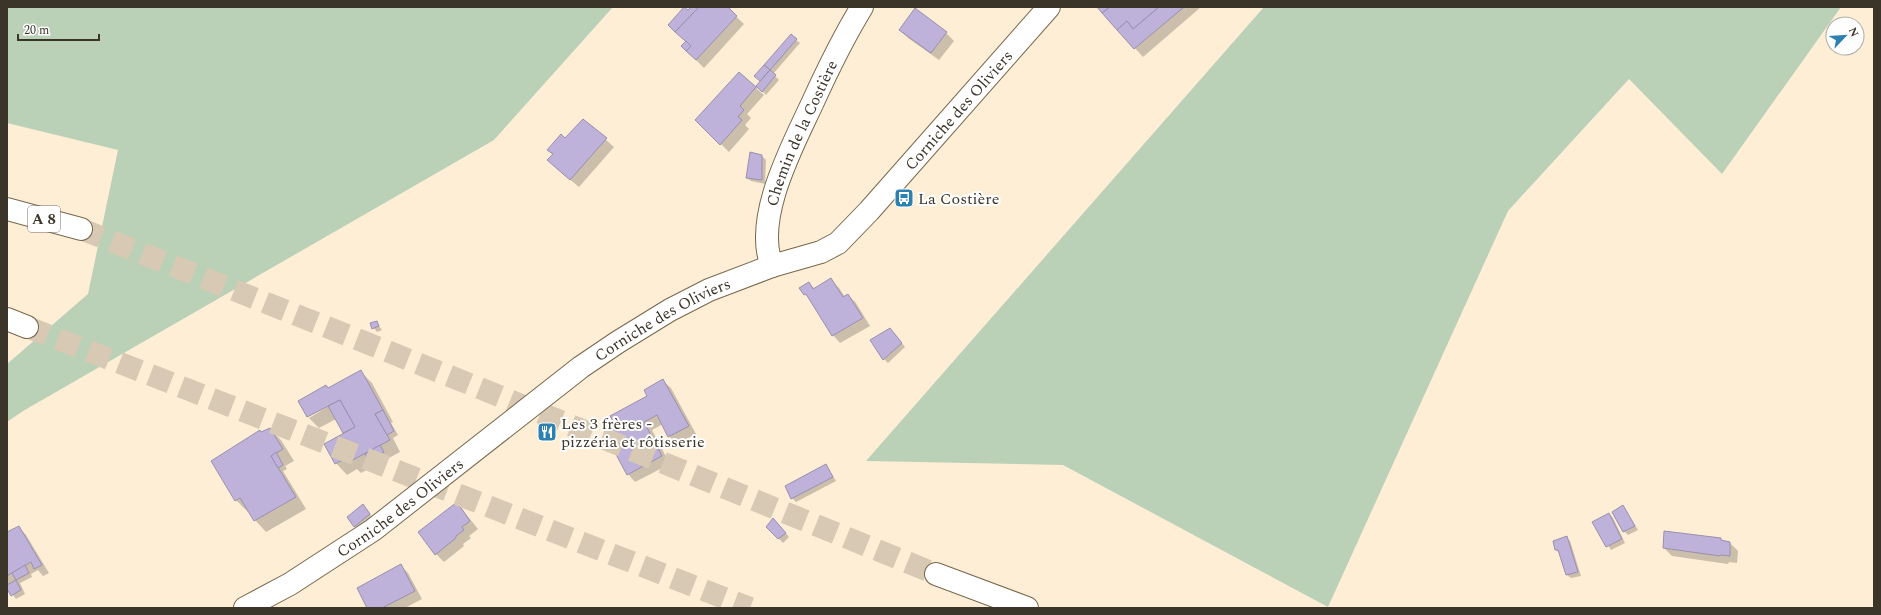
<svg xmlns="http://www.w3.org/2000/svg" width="1881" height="615" font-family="Spectral,serif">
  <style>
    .green { fill: #bbd1b7 }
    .shadow { fill: #0003 }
    .building { fill: #beb2da; stroke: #9990ae }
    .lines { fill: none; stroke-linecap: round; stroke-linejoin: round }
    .highway-tunnel { stroke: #d7c9b3; stroke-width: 22; stroke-dasharray: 22 11; stroke-linecap: butt }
    .street-casing { stroke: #78674c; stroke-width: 24 }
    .secondary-casing { stroke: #78674c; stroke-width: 24 }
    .highway-casing { stroke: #78674c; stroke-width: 24 }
    .street { stroke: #fff; stroke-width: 22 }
    .secondary { stroke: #fff; stroke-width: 22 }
    .highway { stroke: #fff; stroke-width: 22 }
    .labels { text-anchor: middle; stroke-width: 4; stroke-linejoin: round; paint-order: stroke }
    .shield { fill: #fefefe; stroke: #767168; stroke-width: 1 }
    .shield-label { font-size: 15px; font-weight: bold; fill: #3b3428 }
    .street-label { font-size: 16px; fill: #3b3428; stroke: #fefefe }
    .poi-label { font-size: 16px; fill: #3b3428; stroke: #fefefe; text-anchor: start }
  </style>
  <rect width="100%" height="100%" fill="#feeed6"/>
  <g class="green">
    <path d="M7,7H613L494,140L23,411L7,422V364L88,294L118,150L7,123Z"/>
    <path d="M1264,7H1841L1722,174L1629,79L1508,211L1328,607L1063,465L866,461Z"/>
  </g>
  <g class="shadow">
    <path d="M693,7H726L744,24L704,68L682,46L686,43L688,11Z"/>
    <path d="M1098,7H1201L1143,57Z"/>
    <path d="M900,30L946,33L954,41L939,60L908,38Z"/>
    <path d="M796,40L800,43L773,74L779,80L766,95L758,87L757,89L764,95L747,114L751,118L745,125L749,129L729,152L697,120L739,73L756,88L761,81L756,76Z"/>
    <path d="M583,120L614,147L579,187L556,168L553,155L548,150L566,140Z"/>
    <path d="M762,156L766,160L765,184L751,181L747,178Z"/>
    <path d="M831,280L839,288L845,297L848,295L856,303L870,326L840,343L833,335L812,301L805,294L809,283L815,289Z"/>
    <path d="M376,322L382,330L377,332L371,324Z"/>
    <path d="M894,333L905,347L888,363L884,359Z"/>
    <path d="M361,372L372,383L393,422L391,423L398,435L393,438L400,452L361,473L357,469L347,475L336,463L345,433L336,419L319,428L309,418L329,406L326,386L329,389Z"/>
    <path d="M663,381L671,388L696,434L677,444L669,436L663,424L652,430L670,464L635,482L628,474L617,427Z"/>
    <path d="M270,429L281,440L294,461L285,466L287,469L283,471L306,509L266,532L255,520L249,511L248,512L236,500L262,433Z"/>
    <path d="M826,465L836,481L796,502L792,498Z"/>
    <path d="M457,503L478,529L469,536L471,538L463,544L464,546L444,562L436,554Z"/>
    <path d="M1623,506L1638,530L1628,535L1624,531Z"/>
    <path d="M367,510L373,518L359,530L355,526Z"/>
    <path d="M1609,514L1613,518L1625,543L1611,550L1593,522Z"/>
    <path d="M777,523L789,537L783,543L767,526Z"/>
    <path d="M18,527L26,535L49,573L43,576L38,570L31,574L32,577L20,583L25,594L16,599L7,587L9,585L7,583V533Z"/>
    <path d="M1566,537L1570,541L1581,576L1571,578L1567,575L1560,554L1556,550Z"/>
    <path d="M1721,539L1723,542L1730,543L1738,551L1737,563L1729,562L1728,564L1672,556L1664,548Z"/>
    <path d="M400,565L408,573L422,599L405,608H368Z"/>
  </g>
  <g class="building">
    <path d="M684,7L688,10L691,7H699L675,32L668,25Z"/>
    <path d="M699,7H728L737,16L696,60L686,51L691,46L675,32Z"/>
    <path d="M1097,7H1110L1102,13Z"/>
    <path d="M1110,7H1159L1133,29L1127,21L1117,30L1102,13Z"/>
    <path d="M1159,7H1184L1134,49L1117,30L1127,21L1133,29Z"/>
    <path d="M915,8L947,32L931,53L899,30Z"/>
    <path d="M791,34L797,39L770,70L764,65Z"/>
    <path d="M686,41L691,46L686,51L681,46Z"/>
    <path d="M764,65L770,70L760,81L754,76Z"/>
    <path d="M770,70L776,75L762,92L756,86Z"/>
    <path d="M739,72L756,87L740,106L744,110L738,117L742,120L720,145L695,120Z"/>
    <path d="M583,119L607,138L570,180L547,160L553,154L547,150L561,134L565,138Z"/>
    <path d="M750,152L762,155V180L746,178Z"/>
    <path d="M831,278L843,297L848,294L863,318L832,336L806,294L804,295L799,288L809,282L813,289Z"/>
    <path d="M377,321L379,326L372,329L370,323Z"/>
    <path d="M890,328L902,343L883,360L870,340Z"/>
    <path d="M361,370L383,410L375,414L390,440L349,462L346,458L335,464L324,444L355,427L340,400L307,417L298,401L326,385L328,388Z"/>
    <path d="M663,379L689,426L668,437L657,415L644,422L662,456L627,475L604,432L616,426L610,416L647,396L644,390Z"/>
    <path d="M340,400L355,427L343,433L328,406Z"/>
    <path d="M383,410L394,431L387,435L375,414Z"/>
    <path d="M270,428L283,449L271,456L296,497L254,521L240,498L235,501L211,461L260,430L261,432Z"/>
    <path d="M380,445L384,452L369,460L365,454Z"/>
    <path d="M276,452L283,465L278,468L271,456Z"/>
    <path d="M826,464L833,477L791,499L785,486Z"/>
    <path d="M457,502L470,521L462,527L464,530L456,536V538L435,555L418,532Z"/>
    <path d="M363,504L370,514L354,527L347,517Z"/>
    <path d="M1623,505L1635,526L1623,532L1612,512Z"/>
    <path d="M1609,513L1622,539L1606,547L1592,522Z"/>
    <path d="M773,518L786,533L778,539L766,527Z"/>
    <path d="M19,526L42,565L34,569L31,562L7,576V532Z"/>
    <path d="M1664,531L1721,538V540L1730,542V556L1721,555L1720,556L1663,548Z"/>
    <path d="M1567,536L1578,572L1566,575L1558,550H1555L1553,541Z"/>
    <path d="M401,564L415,591L382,608H367L357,588Z"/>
    <path d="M25,565L29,573L16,580L12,573Z"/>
    <path d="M16,580L21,590L11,596L7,589V585Z"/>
  </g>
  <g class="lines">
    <g class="highway-tunnel">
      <path d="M81,229L482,389L936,574"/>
      <path d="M27,327L750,608"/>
    </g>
    <defs>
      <g id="street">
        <path id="s1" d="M772,266C753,219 792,147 812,104C827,71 843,38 862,7"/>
      </g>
      <g id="secondary">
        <path id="s2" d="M245,608L290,584L373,530L581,367L618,342L670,310L709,290L772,266L821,252L838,243L869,211L1049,7"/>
      </g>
      <g id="highway">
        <path d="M7,209L81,229"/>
        <path d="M7,319L27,327"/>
        <path d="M936,574L1027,608"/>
      </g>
    </defs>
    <use href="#street" class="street-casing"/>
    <use href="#secondary" class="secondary-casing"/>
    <use href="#highway" class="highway-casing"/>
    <use href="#street" class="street"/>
    <use href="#secondary" class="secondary"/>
    <use href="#highway" class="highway"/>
  </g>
  <defs>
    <symbol id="bus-square" viewBox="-11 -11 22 22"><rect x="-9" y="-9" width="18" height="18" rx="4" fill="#2c81b1" stroke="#fefefe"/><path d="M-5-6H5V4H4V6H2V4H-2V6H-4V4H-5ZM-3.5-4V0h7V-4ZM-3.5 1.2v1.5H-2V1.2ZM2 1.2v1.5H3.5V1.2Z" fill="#fff"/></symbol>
    <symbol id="restaurant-square" viewBox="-11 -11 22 22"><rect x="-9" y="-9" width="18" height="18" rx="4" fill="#2c81b1" stroke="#fefefe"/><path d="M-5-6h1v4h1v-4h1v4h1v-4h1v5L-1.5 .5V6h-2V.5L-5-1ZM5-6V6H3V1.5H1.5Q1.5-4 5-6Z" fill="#fff"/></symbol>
  </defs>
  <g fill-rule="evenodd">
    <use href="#bus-square" x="893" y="187" width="22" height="22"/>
    <use href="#restaurant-square" x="536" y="421" width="22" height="22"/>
  </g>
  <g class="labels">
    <rect class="shield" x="28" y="206" width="32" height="26" rx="3"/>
    <g class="shield-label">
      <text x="44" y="224">A 8</text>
    </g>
    <g class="street-label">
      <text dy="6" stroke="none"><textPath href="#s2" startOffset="881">Corniche des Oliviers</textPath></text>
      <text dy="6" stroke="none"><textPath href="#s1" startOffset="140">Chemin de la Costière</textPath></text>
      <text dy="6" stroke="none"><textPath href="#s2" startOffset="509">Corniche des Oliviers</textPath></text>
      <text dy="6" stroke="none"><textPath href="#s2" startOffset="185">Corniche des Oliviers</textPath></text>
    </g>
    <g class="poi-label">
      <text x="918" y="204">La Costière</text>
      <text x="561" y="429">Les 3 frères -<tspan x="561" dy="18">pizzéria et rôtisserie</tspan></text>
    </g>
  </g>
  <rect width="1881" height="615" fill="none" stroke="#3b3428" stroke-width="16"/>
  <g transform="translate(1845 36) rotate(65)"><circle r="19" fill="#fefefe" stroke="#b0ada8"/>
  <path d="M0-3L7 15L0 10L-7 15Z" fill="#2c81b1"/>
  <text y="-6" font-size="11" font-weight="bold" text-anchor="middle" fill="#3b3428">N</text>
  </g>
  <path d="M18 34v6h81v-6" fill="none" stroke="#3b3428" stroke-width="2"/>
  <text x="24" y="34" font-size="12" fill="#3b3428" stroke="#fefefe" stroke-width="3" paint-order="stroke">20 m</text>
</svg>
